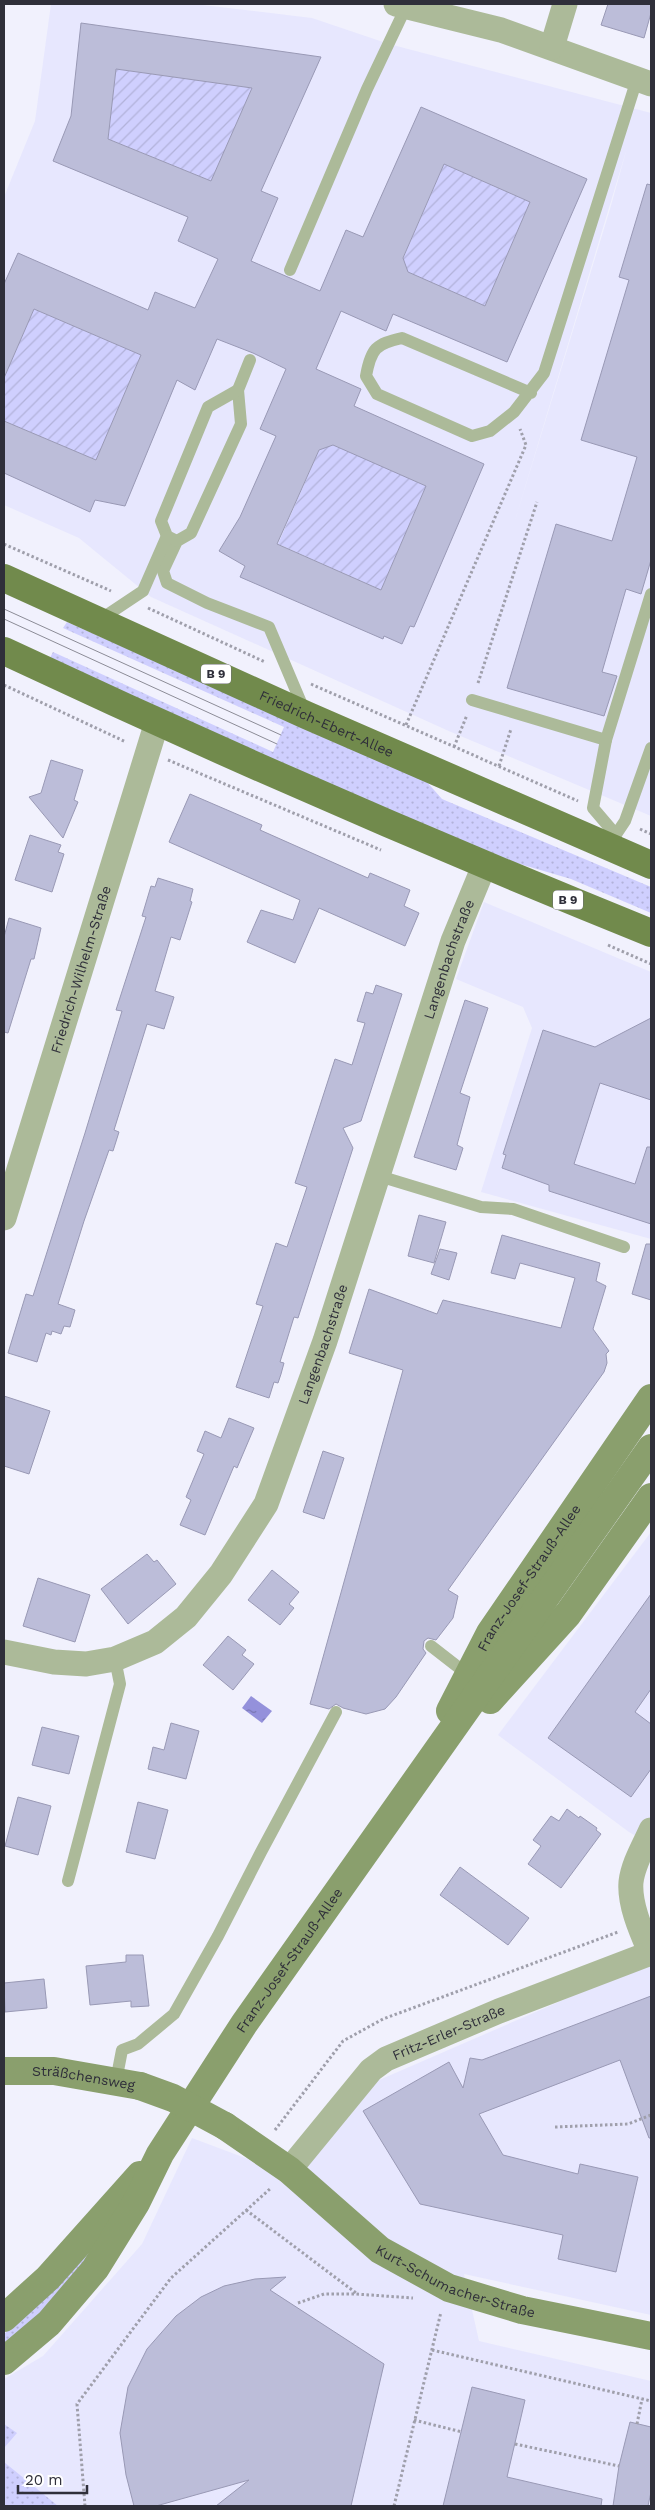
<svg xmlns="http://www.w3.org/2000/svg" width="655" height="2510" font-family="'Work Sans',sans-serif">
  <style>
    .built { fill: #e7e7fe; fill-rule: evenodd }
    .grass { fill: url(#grass-dots) }
    .garden { fill: url(#garden-furrows) }
    .water { fill: url(#water-ripples) }
    .building { fill: #bcbdd9; stroke: #9999b5; fill-rule: evenodd }
    .lines { fill: none; stroke-linecap: round; stroke-linejoin: round }
    .path { stroke: #9f9fab; stroke-width: 3; stroke-dasharray: 2.5 2.5; stroke-linecap: butt }
    .lane { stroke: #acba99; stroke-width: 12 }
    .street { stroke: #acba99; stroke-width: 25 }
    .secondary { stroke: #8a9f6d; stroke-width: 28 }
    .primary { stroke: #718a4c; stroke-width: 28 }
    .tram { stroke: #8c8c97; stroke-width: 1 }
    .secondary-bridge { stroke: #8a9f6d; stroke-width: 28 }
    .labels { text-anchor: middle; stroke-width: 4.5; stroke-linejoin: round; paint-order: stroke }
    .shield { fill: #fff; stroke: #6d6d75; stroke-width: 1 }
    .shield-label { font-size: 12px; font-weight: bold; fill: #2f2f3a }
    .street-label { font-size: 14px; fill: #2f2f3a; stroke: #fff }
  </style>
  <defs>
    <pattern id="grass-dots" width="8" height="8" patternUnits="userSpaceOnUse" patternTransform="scale(1.25)"><rect width="8" height="8" fill="#cfcffe"/><path d="M2 2h.1M6 6h.1" fill="none" stroke="#b2b2da" stroke-width="1.8" stroke-linecap="round"/></pattern>
    <pattern id="garden-furrows" width="10" height="10" patternUnits="userSpaceOnUse" patternTransform="scale(1.25)"><rect width="10" height="10" fill="#cfcffe"/><path d="M-1 1l2-2M0 10L10 0M9 11l2-2" fill="none" stroke="#b2b2da"/></pattern>
    <pattern id="water-ripples" width="26" height="14" patternUnits="userSpaceOnUse" patternTransform="scale(1.25)"><rect width="26" height="14" fill="#9491db"/><path d="M2 4q2-2 4 0t4 0M15 11q2-2 4 0t4 0" fill="none" stroke="#7977b3"/></pattern>
  </defs>
  <rect width="100%" height="100%" fill="#f1f1fd"/>
  <g class="built">
    <path d="M51,4H194L312,18L389,44L651,113V816L451,732L151,597L79,538L4,505V197L35,121ZM627,148L610,209L513,527Z"/>
    <path d="M484,902L651,972V1239L481,1192L532,1028L523,1007L456,979Z"/>
    <path d="M651,1532V1845L629,1832L498,1735Z"/>
    <path d="M651,1962V2315L464,2274L479,2341L651,2381V2506H4V2379L43,2356L142,2244L192,2138L248,2159L287,2184L370,2084Z"/>
  </g>
  <g class="grass">
    <path d="M67,622L426,781L442,799L651,887V913L571,879L483,853L49,660L53,652L273,752L284,727L63,628Z"/>
    <path d="M104,2230L79,2270L28,2326L4,2345V2334L28,2313Z"/>
    <path d="M4,2424L17,2433L4,2448Z"/>
    <path d="M4,2462L58,2506H4Z"/>
  </g>
  <g class="garden">
    <path d="M116,69L252,88L211,181L108,139Z"/>
    <path d="M444,164L530,202L485,306L405,271L402,261Z"/>
    <path d="M34,309L141,355L96,460L4,421V378Z"/>
    <path d="M330,443L426,486L381,590L278,544L320,448Z"/>
  </g>
  <path class="water" d="M251,1696L272,1711L262,1723L242,1708Z"/>
  <g class="building">
    <path d="M608,4H651V13L644,38L601,25Z"/>
    <path d="M81,23L321,57L261,191L278,198L251,261L320,291L346,230L363,237L421,107L587,179L507,362L393,314L386,331L341,311L316,369L361,389L354,406L484,464L414,627L410,626L402,644L384,636L383,639L240,577L245,566L219,551L240,517L276,436L260,429L286,369L253,353L217,339L195,390L177,380L125,506L95,500L90,512L4,473V421L96,460L141,355L34,309L4,378V284L18,253L148,310L155,292L195,308L218,259L178,241L188,217L53,161L71,116ZM116,69L252,88L211,181L108,139ZM444,164L530,202L485,306L408,272L403,258ZM333,445L426,486L381,590L277,544L319,450Z"/>
    <path d="M647,184L651,185V560L641,594L626,589L602,672L617,676L604,716L507,688L556,524L612,541L637,457L581,440L629,280L619,277Z"/>
    <path d="M51,760L83,770L74,800L78,802L63,838L29,797L41,793Z"/>
    <path d="M190,794L262,825L260,830L368,878L370,873L410,890L404,906L419,913L405,946L319,908L295,963L247,942L261,910L293,920L300,900L169,842Z"/>
    <path d="M30,835L61,845L58,852L64,854L52,892L15,880Z"/>
    <path d="M158,878L193,889L190,901L192,902L180,940L171,937L155,991L174,997L164,1029L147,1024L114,1130L119,1132L113,1151L109,1150L84,1221L58,1304L75,1310L70,1327L64,1326L61,1334L52,1331L51,1335L46,1333L37,1362L8,1353L26,1294L33,1296L85,1133L122,1011L116,1010L146,917L142,916L151,886L155,887Z"/>
    <path d="M9,918L41,928L34,959H31L8,1033L4,1032V937Z"/>
    <path d="M376,985L402,994L361,1121L343,1128L353,1148L298,1318L294,1317L280,1362L284,1363L281,1374L278,1383L274,1382L269,1398L236,1387L263,1306L256,1304L276,1243L287,1247L307,1187L295,1183L335,1059L352,1065L365,1023L357,1021L366,992L373,994Z"/>
    <path d="M465,1000L488,1008L460,1093L470,1097L457,1145L463,1148L456,1170L414,1157Z"/>
    <path d="M651,1018V1100L600,1083L574,1164L635,1184L647,1147H651V1224L549,1191V1185L502,1168L506,1155L503,1154L543,1030L595,1047Z"/>
    <path d="M419,1215L446,1222L434,1263L408,1256Z"/>
    <path d="M502,1235L600,1263L596,1281L606,1286L593,1329L609,1351L606,1354L607,1363L604,1372L448,1590L458,1596L453,1618L436,1640L428,1638L424,1641L423,1649L426,1653L396,1697L385,1709L366,1714L343,1708L336,1704L329,1709L310,1704L403,1370L349,1353L369,1289L437,1314L443,1300L561,1328L575,1278L520,1263L515,1279L491,1273Z"/>
    <path d="M646,1244H651V1300L632,1294Z"/>
    <path d="M440,1249L457,1253L449,1280L431,1274Z"/>
    <path d="M4,1396L50,1411L29,1474L4,1466Z"/>
    <path d="M229,1418L254,1428L237,1468L234,1466L205,1535L180,1525L191,1500L186,1497L204,1454L197,1451L205,1431L221,1438Z"/>
    <path d="M323,1451L344,1458L324,1519L303,1512Z"/>
    <path d="M147,1554L154,1562L157,1560L176,1584L128,1624L101,1589Z"/>
    <path d="M272,1570L299,1592L289,1604L294,1608L280,1625L248,1600Z"/>
    <path d="M38,1578L90,1595L75,1642L23,1626Z"/>
    <path d="M651,1594V1689L635,1712L651,1724V1769L631,1797L548,1738Z"/>
    <path d="M228,1636L246,1650L242,1655L254,1664L233,1690L203,1665Z"/>
    <path d="M171,1723L199,1731L186,1779L148,1769L153,1747L164,1750Z"/>
    <path d="M42,1727L79,1736L69,1774L32,1765Z"/>
    <path d="M18,1797L51,1806L38,1855L5,1846Z"/>
    <path d="M138,1802L168,1810L155,1859L126,1852Z"/>
    <path d="M567,1809L579,1818L580,1816L597,1828L596,1830L601,1834L561,1888L528,1864L541,1846L533,1840L551,1816L559,1821Z"/>
    <path d="M460,1867L529,1918L508,1945L440,1895Z"/>
    <path d="M126,1955H143L149,2006L131,2007V2001L90,2005L86,1966L126,1962Z"/>
    <path d="M44,1979L47,2008L5,2012L4,1983Z"/>
    <path d="M651,1996V2138H649L620,2060L479,2114L503,2155L578,2174L580,2164L638,2177L616,2272L558,2259L563,2235L420,2204L363,2111L449,2062L463,2088L470,2058L482,2060Z"/>
    <path d="M286,2277L270,2290L384,2364L351,2506H216L249,2480L156,2506H134L126,2475L120,2433L128,2387L147,2349L176,2316L201,2297L224,2286L255,2279Z"/>
    <path d="M472,2387L525,2400L507,2477L602,2499L601,2506H443Z"/>
    <path d="M630,2422L651,2427V2492L648,2506H613L619,2466Z"/>
  </g>
  <g class="lines">
    <g class="path">
      <path d="M4,544L111,591"/>
      <path d="M148,608L265,662"/>
      <path d="M478,683L537,502"/>
      <path d="M311,684L578,801"/>
      <path d="M4,685L126,742"/>
      <path d="M406,725L526,445L520,429"/>
      <path d="M454,747L467,715"/>
      <path d="M168,760L381,850"/>
      <path d="M499,766L511,729"/>
      <path d="M640,829L651,834"/>
      <path d="M608,945L651,964"/>
      <path d="M555,2127L628,2124L651,2115"/>
      <path d="M275,2130L343,2041L383,2019L618,1932"/>
      <path d="M246,2210L356,2293"/>
      <path d="M298,2303L324,2294H356L413,2298"/>
      <path d="M432,2350L651,2401"/>
      <path d="M414,2420L462,2432"/>
      <path d="M637,2424L642,2399"/>
      <path d="M515,2444L619,2466"/>
      <path d="M85,2506L77,2404L171,2278L271,2188"/>
      <path d="M394,2506L441,2312"/>
    </g>
    <g class="lane">
      <path d="M290,270L367,89L406,7"/>
      <path d="M250,360L238,390L241,424L191,533L177,541L163,571L167,583L207,603L269,627L305,712"/>
      <path d="M531,393L402,338C376,344 371,348 366,376L377,394L472,436L490,431L514,412L544,373L637,79"/>
      <path d="M177,541L167,536L161,521L208,407L238,390"/>
      <path d="M98,621L143,591L167,536"/>
      <path d="M472,700L606,740"/>
      <path d="M616,835L593,808L606,740L651,594"/>
      <path d="M611,842L625,821L651,748"/>
      <path d="M379,1176L481,1207L513,1209L624,1247"/>
      <path d="M431,1646L467,1674"/>
      <path d="M68,1881L120,1684L115,1659"/>
      <path d="M116,2081L122,2050L138,2044L174,2014L218,1936L261,1852L336,1712"/>
    </g>
    <g class="street">
      <path d="M396,4L501,30L651,84"/>
      <path d="M552,47L565,4"/>
      <path id="s1" d="M4,1218L157,722"/>
      <path id="s2" d="M4,1652L54,1662L86,1664L115,1659L155,1642L186,1617L221,1574L266,1504L325,1341L453,941L484,866"/>
      <path d="M651,1954C642,1933 629,1905 631,1882C633,1864 644,1846 651,1830"/>
      <path id="s3" d="M289,2170L371,2070L386,2059L499,2011L651,1953"/>
    </g>
    <g class="secondary">
      <path d="M490,1700L568,1614L651,1497"/>
      <path id="s4" d="M450,1711L490,1633L651,1398"/>
      <path id="s5" d="M4,2071H54L140,2086"/>
      <path id="s6" d="M225,2126L289,2170L380,2250L449,2288L522,2310L651,2336"/>
      <path d="M4,2318L48,2278L140,2175"/>
      <path id="s7" d="M4,2361L49,2323L95,2269L136,2203L160,2154L244,2024L651,1448"/>
    </g>
    <g class="primary">
      <path id="s8" d="M4,578L306,715L651,865"/>
      <path d="M4,651C217,751 433,845 651,933"/>
    </g>
    <g class="tram">
      <path d="M4,609L281,735"/>
      <path d="M4,619L277,744"/>
    </g>
    <path class="secondary-bridge" d="M140,2086L173,2098L225,2126"/>
  </g>
  <g class="labels">
    <g class="shield">
      <rect x="201" y="664.5" width="30" height="19" rx="4"/>
      <rect x="553" y="890.5" width="30" height="19" rx="4"/>
    </g>
    <g class="shield-label">
      <text x="216" y="678">B 9</text>
      <text x="568" y="904">B 9</text>
    </g>
    <g class="street-label">
      <text dy="5" stroke="none"><textPath href="#s8" startOffset="354">Friedrich-Ebert-Allee</textPath></text>
      <text dy="5" stroke="none"><textPath href="#s2" startOffset="909">Langenbachstraße</textPath></text>
      <text dy="5" stroke="none"><textPath href="#s1" startOffset="260">Friedrich-Wilhelm-Straße</textPath></text>
      <text dy="5" stroke="none"><textPath href="#s2" startOffset="504">Langenbachstraße</textPath></text>
      <text dy="5" stroke="none"><textPath href="#s4" startOffset="155">Franz-Josef-Strauß-Allee</textPath></text>
      <text dy="5" stroke="none"><textPath href="#s7" startOffset="495">Franz-Josef-Strauß-Allee</textPath></text>
      <text dy="5" stroke="none"><textPath href="#s3" startOffset="216">Fritz-Erler-Straße</textPath></text>
      <text dy="5" stroke="none"><textPath href="#s5" startOffset="80">Sträßchensweg</textPath></text>
      <text dy="5" stroke="none"><textPath href="#s6" startOffset="281">Kurt-Schumacher-Straße</textPath></text>
    </g>
  </g>
  <rect width="655" height="2510" fill="none" stroke="#2f2f3a" stroke-width="10"/>
  <path d="M18 2485v8h69v-8" fill="none" stroke="#2f2f3a" stroke-width="2.5"/>
  <text x="25" y="2485" font-size="15" fill="#2f2f3a" stroke="#ffffff" stroke-width="4" paint-order="stroke">20 m</text>
</svg>
